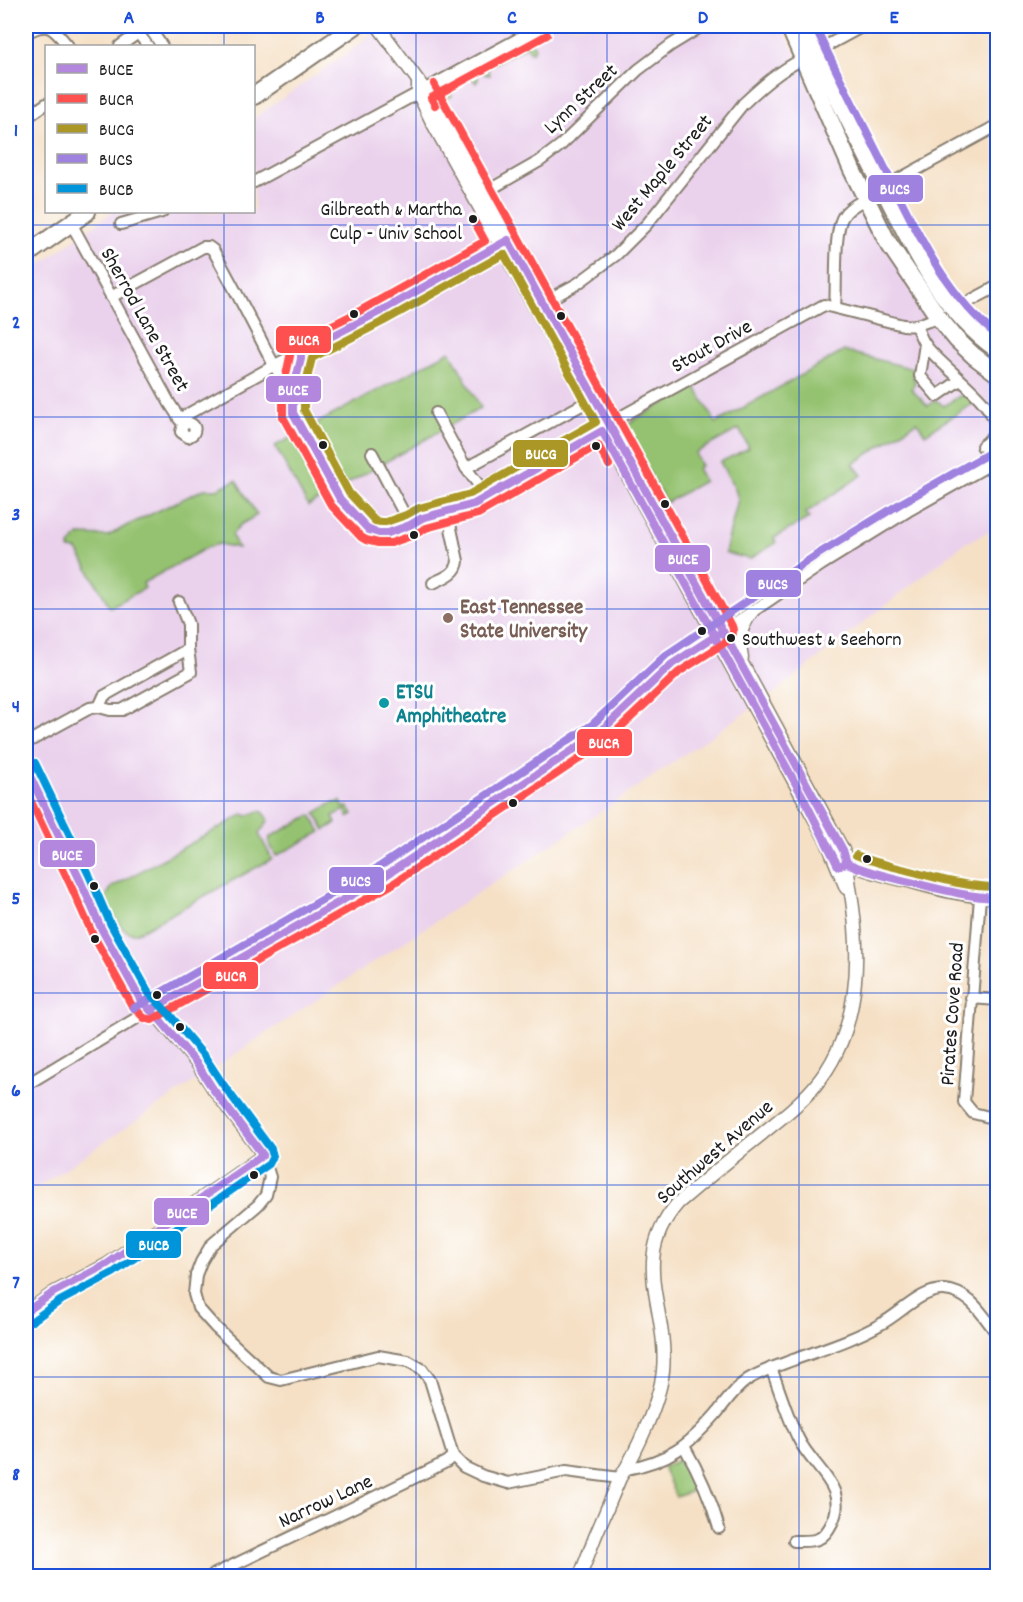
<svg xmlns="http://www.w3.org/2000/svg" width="1023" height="1602" font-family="Dekko,sans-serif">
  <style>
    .built { fill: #ead1ec }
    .green { fill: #94c270; stroke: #586f46; stroke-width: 1.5 }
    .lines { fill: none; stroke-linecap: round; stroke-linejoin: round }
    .minor-casing { stroke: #887e70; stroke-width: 14 }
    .tertiary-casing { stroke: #887e70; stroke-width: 15 }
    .trunk-casing { stroke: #887e70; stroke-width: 20 }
    .minor { stroke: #fff; stroke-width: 10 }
    .tertiary { stroke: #fff; stroke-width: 12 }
    .trunk { stroke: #fff; stroke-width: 16 }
    .bus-1-casing { stroke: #fff; stroke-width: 12 }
    .bus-2-casing { stroke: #fff; stroke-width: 12 }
    .bus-3-casing { stroke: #fff; stroke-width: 12 }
    .bus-4-casing { stroke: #fff; stroke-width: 12 }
    .bus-5-casing { stroke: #fff; stroke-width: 12 }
    .bus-1 { stroke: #b287dd; stroke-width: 8 }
    .bus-2 { stroke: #ff5050; stroke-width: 8 }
    .bus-3 { stroke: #aa9725; stroke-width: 8 }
    .bus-4 { stroke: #9f81df; stroke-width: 8 }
    .bus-5 { stroke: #0095da; stroke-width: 8 }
    .grid { fill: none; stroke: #1d4ed8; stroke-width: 1.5; stroke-opacity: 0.55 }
    .bus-dot { fill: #1c1c1c; stroke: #fff; stroke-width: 2 }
    .education-dot { fill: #8d6e63; stroke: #fff; stroke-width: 2 }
    .culture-dot { fill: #0f9aa8; stroke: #fff; stroke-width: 2 }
    .labels { text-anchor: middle; stroke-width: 6; stroke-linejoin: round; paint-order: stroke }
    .bus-label { font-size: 20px; fill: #1c1c1c; stroke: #fff; text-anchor: end }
    .street-label { font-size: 21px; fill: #1c1c1c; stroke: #fff }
    .education-label { font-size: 21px; font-weight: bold; fill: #785e54; stroke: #fff; text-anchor: start }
    .culture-label { font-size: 21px; font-weight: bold; fill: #0d838f; stroke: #fff; text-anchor: start }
    .line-badge { stroke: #fff; stroke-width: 2 }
    .badge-label { font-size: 16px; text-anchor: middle; font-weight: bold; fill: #fff }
    .neatline { fill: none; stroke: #1d4ed8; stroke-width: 2 }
    .grid-label { font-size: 20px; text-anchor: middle; font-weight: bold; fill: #1d4ed8 }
  </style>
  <rect width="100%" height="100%" fill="#fff"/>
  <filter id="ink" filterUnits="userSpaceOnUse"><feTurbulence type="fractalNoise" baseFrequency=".0167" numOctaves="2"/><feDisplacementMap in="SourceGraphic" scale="12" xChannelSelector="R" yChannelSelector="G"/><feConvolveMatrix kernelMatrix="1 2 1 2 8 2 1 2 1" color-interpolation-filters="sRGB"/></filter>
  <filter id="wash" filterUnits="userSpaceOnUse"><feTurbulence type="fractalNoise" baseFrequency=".008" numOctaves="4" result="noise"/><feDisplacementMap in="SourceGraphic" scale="24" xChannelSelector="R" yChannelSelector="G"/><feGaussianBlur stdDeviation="1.35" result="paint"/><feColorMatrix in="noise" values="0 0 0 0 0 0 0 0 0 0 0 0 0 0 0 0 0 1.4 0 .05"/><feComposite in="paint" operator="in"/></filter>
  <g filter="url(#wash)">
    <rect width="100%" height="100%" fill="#f5e0c5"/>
    <path class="built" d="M380,26H781L915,295L997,373V528L965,543L775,692L617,801L229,1058L26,1195V275L112,212H254V118L359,45Z"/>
    <g class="green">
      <path d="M529,41L533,44L535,48L533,52H530L527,46L487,68L490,75L484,74L482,67Z"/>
      <path d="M474,72L478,75V80L476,83L471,77L450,88L452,96L444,101L441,95V90Z"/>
      <path d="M450,351L481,408L308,506L275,446Z"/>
      <path d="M844,351L914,369L913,374L915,384L911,389L928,406L936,400L944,406L963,394L959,387L976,402L925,434L917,422L915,423L853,464L862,475L806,513L809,518L774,538L776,543L750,559L725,553L738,499L735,489L720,462L749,448L739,429L695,453L701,466L697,468L704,481L666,503L623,426L695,386L716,423Z"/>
      <path d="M236,480L257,515L240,525L232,535L238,548L219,544L208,547L143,583L145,588L110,607L77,550L69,549V546L79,535L108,536L128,525L204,489H217Z"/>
      <path d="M341,801L343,807H348L353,814L348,817L345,810L333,816L336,823L325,830L315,813L334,802L336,803Z"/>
      <path d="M259,811L263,812L268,818C268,826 261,828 259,834L272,859L137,933H130L122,928L107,905L106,896L112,887L244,814L247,816Z"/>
      <path d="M311,815L321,832L276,856L269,843L270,837Z"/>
      <path d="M683,1458L698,1489L676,1497L663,1467Z"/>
    </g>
  </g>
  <g filter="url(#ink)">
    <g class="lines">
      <defs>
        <g id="minor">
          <path d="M148,26L162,46"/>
          <path d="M26,33C49,20 53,28 68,46"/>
          <path d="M138,33L148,46"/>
          <path d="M120,46L148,26"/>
          <path d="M815,52L863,26"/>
          <path d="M26,118L46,104"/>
          <path d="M254,182L542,26"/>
          <path d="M883,188L998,125"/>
          <path d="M482,194L540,161L561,145L638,70L671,45L702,26"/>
          <path d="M71,223L170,404L183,424L181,432L188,437L193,434C196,429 195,425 189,423L183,424"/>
          <path d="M121,224L162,212"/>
          <path d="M111,297L203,247H209L213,250C229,278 244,307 259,336C266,349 281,383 293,390"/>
          <path d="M542,303L577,284L616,255L647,224L743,104C761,87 780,70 803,59"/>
          <path d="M835,307C837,286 833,229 844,215C849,207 859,203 867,198"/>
          <path d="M955,309L998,286"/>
          <path d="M916,326C919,332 921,338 924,343C937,364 997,403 995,427C994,435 988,442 982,446"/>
          <path d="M925,344L920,376L937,396L960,380"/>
          <path d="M301,352V359L293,390V413L340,499L369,530L379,533H388L410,525L422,518L474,504L594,436L610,426L615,420L824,305L903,325C920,327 924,321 939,318"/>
          <path d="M436,413L466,468L487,496"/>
          <path d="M179,419L275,365L379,312L505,241"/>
          <path d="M372,453L410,525"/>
          <path d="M466,468L587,402"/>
          <path d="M433,583C443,578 457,574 458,561L449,519L450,510"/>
          <path d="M99,707L104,696L188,649"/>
          <path d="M26,743L90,708L99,707L110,710H122L191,672L188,649V624L179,602"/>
          <path d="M26,768L80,880L101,928L140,999L161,1021L197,1064L213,1089L263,1155L270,1177L266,1195L258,1205L211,1245L201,1262L196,1275L194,1294L198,1308L215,1327L269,1377L281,1380L378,1356L408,1361L422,1369L430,1380L453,1456L464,1467L483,1476L508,1483L566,1471L620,1478"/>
          <path d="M841,865L847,863C867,872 888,877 910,882C938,890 968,898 998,898"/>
          <path d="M980,897L964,1102L973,1113L989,1117"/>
          <path d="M971,998L998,1000"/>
          <path d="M26,1085L160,1004L385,876L557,762L600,732L646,688L672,664L690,652L752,612L821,565L908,511L998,460"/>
          <path d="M26,1312L54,1292L107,1264L263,1155"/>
          <path d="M771,1368C780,1391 787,1416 798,1438C812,1468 850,1487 832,1523C822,1543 814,1541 794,1541"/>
          <path d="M684,1446C699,1472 711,1499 719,1528"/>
          <path d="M626,1469C669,1461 688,1446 716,1414C726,1402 734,1389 747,1380C761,1371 777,1366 793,1360C823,1349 853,1340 881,1324C900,1314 922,1289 944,1290C971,1292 983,1316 998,1335"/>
          <path d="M211,1576C289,1538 368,1501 446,1462L453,1456"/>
        </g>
        <g id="tertiary">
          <path d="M378,26L430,97L477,186L744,667L843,850C848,866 849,883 852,900C861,963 858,1036 814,1087C799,1105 781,1118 763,1133C734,1156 706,1179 678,1203C628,1261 669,1307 663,1371C660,1401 636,1453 620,1478L595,1537L580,1576"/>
          <path d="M418,81V93L431,120L569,369"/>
          <path d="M595,416L827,842L846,888"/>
          <path d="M742,658C738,639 740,628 752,612"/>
        </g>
        <g id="trunk">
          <path d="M789,26L852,170L887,241L939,318L957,340L974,356L998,374"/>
          <path d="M804,26C826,76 851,125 876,174C908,236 938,309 998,350"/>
          <path d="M254,96L355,26"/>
          <path d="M26,255L87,212"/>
        </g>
      </defs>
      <use href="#minor" class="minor-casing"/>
      <use href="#tertiary" class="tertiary-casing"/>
      <use href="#trunk" class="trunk-casing"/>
      <use href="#minor" class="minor"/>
      <use href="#tertiary" class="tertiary"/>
      <use href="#trunk" class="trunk"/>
      <defs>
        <g id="bus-1">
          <path d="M508,240L843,850L847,863L838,866L803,797L602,431L474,504L422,518L410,525L388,533H379L369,530L340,499L293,413V390L301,359V352L379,312Z"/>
          <path d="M26,768L80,880L101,928L140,999L161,1021L197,1064L213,1089L263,1155L107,1264L54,1292L26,1312"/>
          <path d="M847,863C867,872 888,877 910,882C939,889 967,897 998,898"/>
          <path d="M150,1010L385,876L600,732L672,664L723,631"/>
        </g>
        <g id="bus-2">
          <path d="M435,105L431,98L547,35"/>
          <path d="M473,219L485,241L356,313L296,343L292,347L283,389V417L331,505L361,537L366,540L378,543H391L414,535L426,528L478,514L598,445L609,465"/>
          <path d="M26,791L70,884L92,933L131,1004L144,1018L152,1020L391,885L606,741L679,672L729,640C733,636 734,631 732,626L434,84"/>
        </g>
        <g id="bus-3">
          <path d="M504,254L596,422L470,494L419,508L406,515L386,522H381L375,521L349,493L304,410V391L312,358L384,321Z"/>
          <path d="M856,855C875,863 895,867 914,872C942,880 969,887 998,887"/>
        </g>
        <g id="bus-4">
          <path d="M815,26C837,74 862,122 886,170C916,230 944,294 998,336"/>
          <path d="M134,1008L379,867L593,724L666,655L815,556L903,502L993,451"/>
        </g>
        <path id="bus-5" d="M32,1321L60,1301L113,1273L269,1164L273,1156L271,1149L222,1083L205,1057L169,1014L149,993L110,923L89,875L35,763"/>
      </defs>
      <use href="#bus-1" class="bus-1-casing"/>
      <use href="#bus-2" class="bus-2-casing"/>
      <use href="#bus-3" class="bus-3-casing"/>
      <use href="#bus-4" class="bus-4-casing"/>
      <use href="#bus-5" class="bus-5-casing"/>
      <use href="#bus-1" class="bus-1"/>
      <use href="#bus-2" class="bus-2"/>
      <use href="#bus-3" class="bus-3"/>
      <use href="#bus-4" class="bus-4"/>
      <use href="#bus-5" class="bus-5"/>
    </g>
  </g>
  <path class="grid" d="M224,26V46M416,26V1576M607,26V1576M799,26V1576M224,212V1576M26,225H998M26,417H998M26,609H998M26,801H998M26,993H998M26,1185H998M26,1377H998"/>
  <g class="bus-dot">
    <circle cx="473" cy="219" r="5"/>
    <circle cx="354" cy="314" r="5"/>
    <circle cx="561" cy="316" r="5"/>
    <circle cx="323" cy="445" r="5"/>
    <circle cx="596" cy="446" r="5"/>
    <circle cx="665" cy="504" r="5"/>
    <circle cx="414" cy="535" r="5"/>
    <circle cx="702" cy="631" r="5"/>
    <circle cx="731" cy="638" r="5"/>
    <circle cx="513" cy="803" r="5"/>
    <circle cx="867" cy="859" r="5"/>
    <circle cx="94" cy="886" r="5"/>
    <circle cx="95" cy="939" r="5"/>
    <circle cx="157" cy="995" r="5"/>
    <circle cx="180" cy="1027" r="5"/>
    <circle cx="254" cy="1175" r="5"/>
  </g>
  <circle class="education-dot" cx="448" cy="618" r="6"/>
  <circle class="culture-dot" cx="384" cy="703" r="6"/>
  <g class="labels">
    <g class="bus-label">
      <text x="462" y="215">Gilbreath &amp; Martha<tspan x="462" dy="24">Culp - Univ School</tspan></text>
      <text x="742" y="645" text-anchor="start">Southwest &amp; Seehorn</text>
    </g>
    <g class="street-label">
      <text transform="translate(580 98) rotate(-43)" y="7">Lynn Street</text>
      <text transform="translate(661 172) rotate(-50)" y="7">West Maple Street</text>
      <text transform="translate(146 319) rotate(61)" y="7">Sherrod Lane Street</text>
      <text transform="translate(711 345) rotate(-29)" y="7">Stout Drive</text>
      <text transform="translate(951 1014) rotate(-86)" y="7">Pirates Cove Road</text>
      <text transform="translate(714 1151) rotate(-41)" y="7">Southwest Avenue</text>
      <text transform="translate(325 1500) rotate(-25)" y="7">Narrow Lane</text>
    </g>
    <g class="education-label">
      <text x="460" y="613">East Tennessee<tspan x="460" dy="24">State University</tspan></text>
    </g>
    <g class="culture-label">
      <text x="396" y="698">ETSU<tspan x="396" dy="24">Amphitheatre</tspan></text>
    </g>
  </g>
  <g class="line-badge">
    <rect x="867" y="174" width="57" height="29" rx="6" fill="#9f81df"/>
    <rect x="275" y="325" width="57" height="29" rx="6" fill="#ff5050"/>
    <rect x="265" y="375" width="57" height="28" rx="6" fill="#b287dd"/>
    <rect x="512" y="439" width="57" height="29" rx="6" fill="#aa9725"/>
    <rect x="654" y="544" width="57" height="29" rx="6" fill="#b287dd"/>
    <rect x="745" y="569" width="57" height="29" rx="6" fill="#9f81df"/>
    <rect x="576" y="728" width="57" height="29" rx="6" fill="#ff5050"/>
    <rect x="39" y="839" width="57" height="29" rx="6" fill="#b287dd"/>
    <rect x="328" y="866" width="57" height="28" rx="6" fill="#9f81df"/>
    <rect x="202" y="961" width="57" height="29" rx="6" fill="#ff5050"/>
    <rect x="153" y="1197" width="57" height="29" rx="6" fill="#b287dd"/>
    <rect x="125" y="1230" width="57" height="29" rx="6" fill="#0095da"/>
  </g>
  <g class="badge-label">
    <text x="895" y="194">BUCS</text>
    <text x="304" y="345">BUCR</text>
    <text x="293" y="395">BUCE</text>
    <text x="541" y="459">BUCG</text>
    <text x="683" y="564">BUCE</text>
    <text x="773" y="589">BUCS</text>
    <text x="604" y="748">BUCR</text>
    <text x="67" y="860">BUCE</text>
    <text x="356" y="886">BUCS</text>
    <text x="231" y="981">BUCR</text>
    <text x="182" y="1218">BUCE</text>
    <text x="154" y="1250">BUCB</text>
  </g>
  <rect width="1023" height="1602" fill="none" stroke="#fff" stroke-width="66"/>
  <rect x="45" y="45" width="210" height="168" fill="#ffffff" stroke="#a4a4a4" stroke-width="1.5"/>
  <rect x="57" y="64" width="30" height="9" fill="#b287dd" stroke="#a4a4a4" stroke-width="1.5"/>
  <text x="99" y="75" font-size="18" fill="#1c1c1c">BUCE</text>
  <rect x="57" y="94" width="30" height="9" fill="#ff5050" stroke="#a4a4a4" stroke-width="1.5"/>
  <text x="99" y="105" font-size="18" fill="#1c1c1c">BUCR</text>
  <rect x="57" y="124" width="30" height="9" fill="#aa9725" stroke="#a4a4a4" stroke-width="1.5"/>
  <text x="99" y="135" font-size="18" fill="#1c1c1c">BUCG</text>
  <rect x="57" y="154" width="30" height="9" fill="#9f81df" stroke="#a4a4a4" stroke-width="1.5"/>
  <text x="99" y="165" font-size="18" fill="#1c1c1c">BUCS</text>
  <rect x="57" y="184" width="30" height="9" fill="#0095da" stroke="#a4a4a4" stroke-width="1.5"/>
  <text x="99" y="195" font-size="18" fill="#1c1c1c">BUCB</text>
  <rect x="33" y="33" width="957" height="1536" class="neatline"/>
  <g class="grid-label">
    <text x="129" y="23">A</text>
    <text x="320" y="23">B</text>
    <text x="512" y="23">C</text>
    <text x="703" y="23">D</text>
    <text x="894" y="23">E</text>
    <text x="16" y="136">1</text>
    <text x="16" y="328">2</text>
    <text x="16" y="520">3</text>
    <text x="16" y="712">4</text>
    <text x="16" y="904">5</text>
    <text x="16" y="1096">6</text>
    <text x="16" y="1288">7</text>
    <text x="16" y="1480">8</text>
  </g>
</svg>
